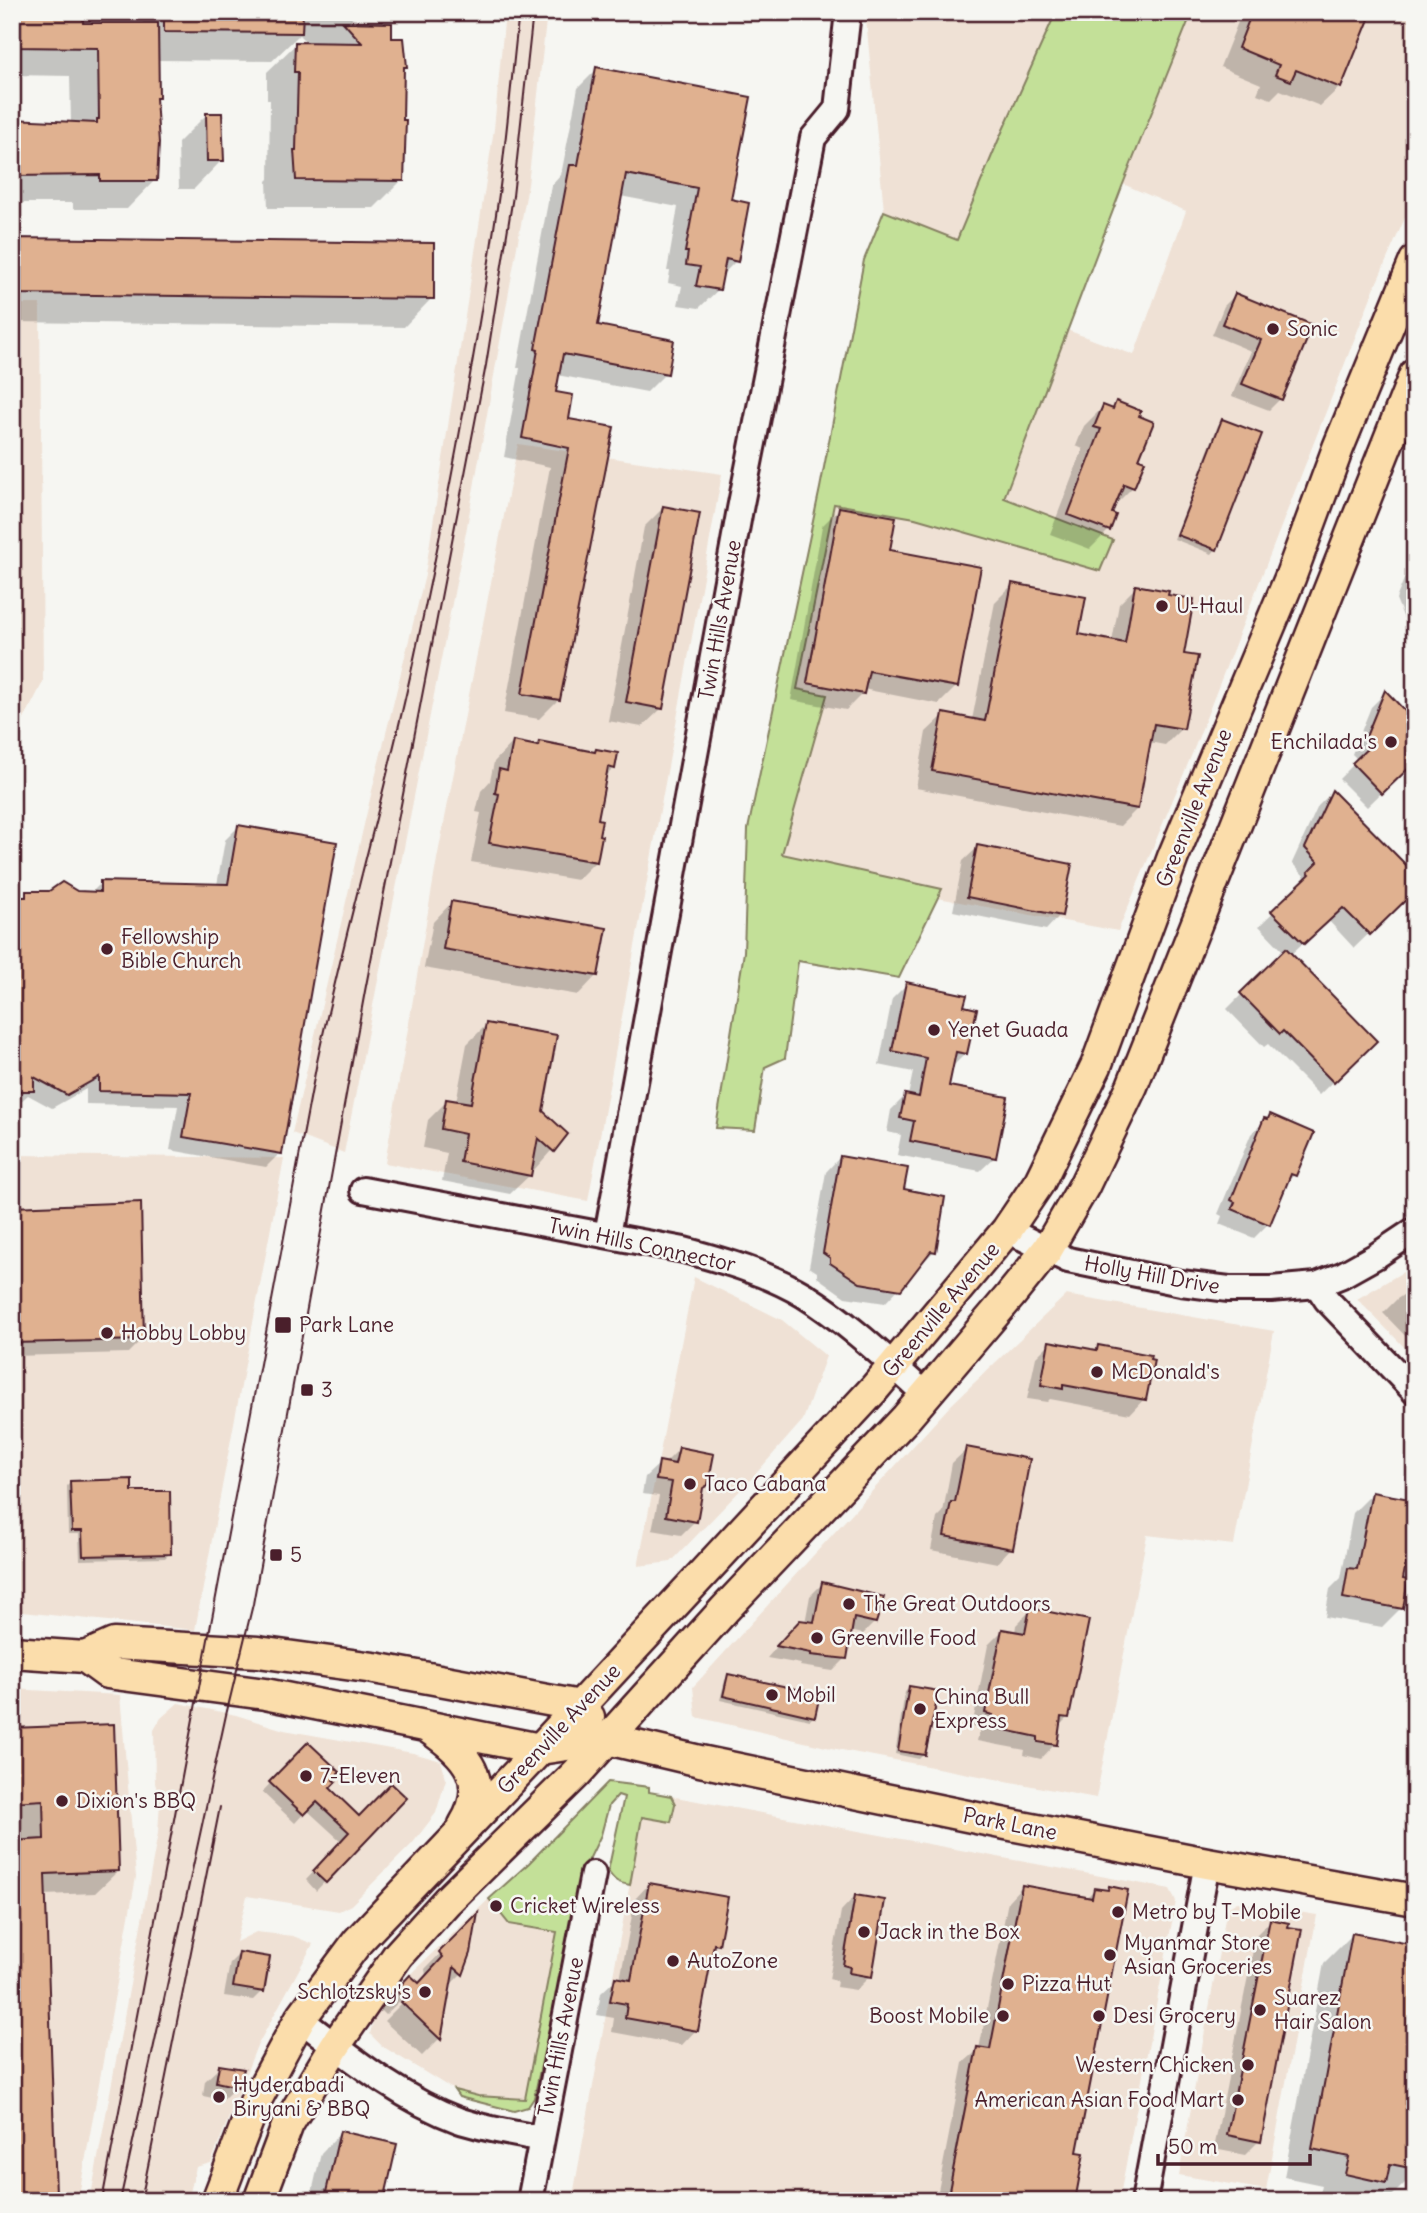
<svg xmlns="http://www.w3.org/2000/svg" width="1427" height="2213" font-family="Delius,sans-serif">
  <style>
    .built { fill: #efe1d5 }
    .green { fill: #c3e098; stroke: #868062; stroke-width: 2 }
    .shadow { fill: #0003 }
    .building { fill: #e0b190; stroke: #4a1f2b; stroke-width: 2 }
    .lines { fill: none; stroke-linecap: round; stroke-linejoin: round }
    .minor-casing { stroke: #4a1f2b; stroke-width: 30 }
    .major-casing { stroke: #4a1f2b; stroke-width: 35 }
    .minor { stroke: #f6f6f2; stroke-width: 24 }
    .major { stroke: #fbddab; stroke-width: 30 }
    .tram { stroke: #4a1f2b; stroke-width: 2 }
    .poi-dot { fill: #4a1f2b; stroke: #f6f6f2; stroke-width: 2.5 }
    .labels { text-anchor: middle; stroke-width: 5; stroke-linejoin: round; paint-order: stroke }
    .poi-label { font-size: 21px; fill: #4a1f2b; stroke: #f6f6f2; text-anchor: start }
    .street-label { font-size: 21px; fill: #4a1f2b; stroke: #f6f6f2 }
  </style>
  <rect width="100%" height="100%" fill="#f6f6f2"/>
  <filter id="ink" filterUnits="userSpaceOnUse"><feTurbulence type="fractalNoise" baseFrequency=".0143" numOctaves="2"/><feDisplacementMap in="SourceGraphic" scale="14" xChannelSelector="R" yChannelSelector="G"/><feConvolveMatrix kernelMatrix="1 2 1 2 8 2 1 2 1" color-interpolation-filters="sRGB"/></filter>
  <g filter="url(#ink)">
    <g class="built">
      <path d="M505,12H547L528,185L466,532L344,1153L292,1133L374,782L425,575L494,129Z"/>
      <path d="M861,12H1415V195L1374,289L1192,754L1118,931L938,898L942,889L782,854L827,696L797,689L834,504L915,518L1112,540L1004,498L1067,330L1134,355L1186,211L1123,184L957,240L884,211L866,19Z"/>
      <path d="M12,304H40L43,682L12,743Z"/>
      <path d="M518,444L722,474L588,1201L385,1163L437,859Z"/>
      <path d="M12,1155L284,1158L195,1630L12,1611Z"/>
      <path d="M1415,1265V1358L1357,1299Z"/>
      <path d="M694,1277L782,1320L826,1356L803,1420L753,1477L671,1562L638,1566Z"/>
      <path d="M1066,1295L1274,1331L1234,1545L1147,1535L1096,1798L826,1747L696,1717L693,1687L950,1406Z"/>
      <path d="M12,1689L120,1695L136,1877L78,2201H12Z"/>
      <path d="M178,1703L236,1715L284,1730L413,1753L441,1761L446,1779L436,1813L412,1844L351,1905L339,1911L247,1896L236,1942L256,1932L293,1936L313,1944L256,2048L211,2163L196,2167L188,2201H90L158,1833L160,1802L155,1783L154,1730L161,1718Z"/>
      <path d="M649,1792L1170,1889L1176,1901L1119,2201H572L642,1817Z"/>
      <path d="M489,1899L509,1924L557,1931L525,2100L478,2096L454,2090L382,2046L370,2034L373,2021L399,1985Z"/>
      <path d="M1237,1902L1317,1915L1266,2190L1179,2175L1227,1908Z"/>
    </g>
    <g class="green">
      <path d="M1056,12H1192L1123,184L1004,498L1113,540L1100,571L915,518L834,504L797,689L827,695L782,854L942,889L899,978L798,961L785,1058L765,1067L755,1130L716,1128L744,952L748,829L820,488L864,260L884,211L957,240L998,141Z"/>
      <path d="M608,1782L649,1787V1792L671,1796L675,1804L671,1822L642,1817L630,1885C618,1883 614,1881 608,1871L624,1797L618,1795L609,1805L601,1835L582,1874L534,2098L528,2107L514,2111L459,2097L454,2090L478,2096L525,2099L557,1932L509,1924L489,1899L529,1863Z"/>
    </g>
    <g class="shadow">
      <path d="M12,12H84L81,24H140L153,12H359L346,24L390,40L405,66L402,69V180L374,208H268L267,181L269,179L270,100H267V72L296,44H308L299,35L272,61L157,60L155,180L127,209H73V203H12V121L71,123L70,76L12,75Z"/>
      <path d="M1242,12H1370L1340,87L1320,106L1280,90L1271,99L1257,94L1261,84L1220,67Z"/>
      <path d="M597,69L729,201L736,261L721,276L719,289L699,308L678,305L682,286L668,283L670,271H667L678,207L620,196L596,327L666,373L647,392L557,375L554,393L567,420L612,428L558,700L539,719L504,713L550,467L504,457L520,368H517L551,186L561,175L578,88Z"/>
      <path d="M206,115L222,160L194,189H179L178,143Z"/>
      <path d="M12,240L432,298L404,327L12,322Z"/>
      <path d="M1235,295L1311,326L1280,399L1269,410L1232,396L1251,351L1212,335L1224,306Z"/>
      <path d="M1116,403L1137,417V460L1133,487L1113,507L1109,530L1090,549L1050,534L1083,449L1076,446L1084,426L1103,407L1110,410Z"/>
      <path d="M1222,421L1216,549L1212,554L1174,539L1218,425Z"/>
      <path d="M663,508L662,708L642,727L608,721L644,527Z"/>
      <path d="M839,509L888,551L956,687L939,704L863,689V693L846,710L791,700L822,526Z"/>
      <path d="M1415,552V636L1410,634L1396,599Z"/>
      <path d="M1012,585L1077,635L1112,642L1119,604L1136,587L1182,655V728L1165,745L1149,742L1137,809L1120,826L916,788L926,732L944,715L972,720L995,602Z"/>
      <path d="M1385,693L1407,715L1415,760L1367,807L1339,779L1358,760L1352,754L1371,707Z"/>
      <path d="M513,742L536,747L540,743L593,753L596,750L614,768L605,777L596,820V861L577,880L471,862L481,813L476,812L481,791L490,781L494,762Z"/>
      <path d="M1332,792L1415,889L1354,948L1328,920L1290,955L1374,1041L1319,1095L1268,1044L1264,1047L1227,1009L1284,952L1259,926L1297,889L1295,887L1305,877L1292,863L1318,806Z"/>
      <path d="M239,826L280,1153L266,1167L170,1150L178,1106L86,1104V1089L52,1108L28,1095L18,1104H12V898L21,899L27,893H91L101,883L217,885L225,840Z"/>
      <path d="M978,847L1060,915L1046,930L953,911L963,861Z"/>
      <path d="M452,902L597,975L578,995L424,968L433,922Z"/>
      <path d="M907,984L962,1007L966,1053L951,1068L947,1087L995,1157L980,1171L897,1155L901,1135L887,1132L891,1110L905,1096H908L913,1072L879,1065L892,999Z"/>
      <path d="M486,1025L541,1112L566,1134L534,1170L531,1168L530,1175L510,1194L442,1181L447,1153L423,1148L428,1120L447,1101L456,1102L467,1044Z"/>
      <path d="M1270,1116L1294,1175L1284,1185L1268,1224L1254,1238L1219,1224L1222,1216L1218,1214L1251,1134Z"/>
      <path d="M840,1157L902,1191L934,1251L885,1303L845,1297L817,1277V1272L809,1267L826,1172Z"/>
      <path d="M12,1208L142,1339L128,1353L12,1356Z"/>
      <path d="M1415,1287V1346L1383,1313L1397,1299Z"/>
      <path d="M1050,1343L1095,1351L1099,1347L1144,1399L1130,1414L1050,1399L1047,1402L1027,1399L1036,1357Z"/>
      <path d="M679,1449L701,1490L695,1521L681,1535L652,1530L659,1496L642,1494L645,1477L660,1463L664,1464Z"/>
      <path d="M967,1449L1011,1548L997,1563L931,1550L937,1518L943,1512L952,1463Z"/>
      <path d="M71,1482L130,1493L169,1554L165,1558L80,1560L79,1534H68L67,1486Z"/>
      <path d="M1372,1494L1401,1581V1608L1382,1627L1325,1617L1330,1589L1341,1578L1353,1513Z"/>
      <path d="M822,1584L875,1622L863,1634L850,1631L845,1659L833,1671L800,1666L801,1664L767,1658L788,1634L805,1623L810,1596Z"/>
      <path d="M1031,1610L1067,1718L1058,1727L1055,1744L1041,1759L1024,1755L1025,1750L977,1741L980,1729L972,1727L988,1645L1003,1630L1015,1633L1016,1625Z"/>
      <path d="M729,1676L814,1716L810,1720L720,1700L725,1680Z"/>
      <path d="M909,1688L923,1755L919,1759L895,1754L905,1692Z"/>
      <path d="M1415,1705V1741L1408,1740Z"/>
      <path d="M12,1730L118,1871L95,1893L44,1895L54,2193L46,2201H12L22,1842L21,1822H12Z"/>
      <path d="M308,1744L327,1788L359,1818L404,1798L316,1891L306,1880L342,1842L307,1810L295,1823L262,1792Z"/>
      <path d="M649,1884L717,1944L711,1951L696,2030L682,2045L612,2032L614,2018L597,2015L601,1993L616,1979L620,1980L635,1899Z"/>
      <path d="M1022,1886L1085,1899L1095,1889L1106,1892L1109,1888L1075,2153L1073,2201H936L963,2063L979,2049L1008,1901Z"/>
      <path d="M855,1896L870,1976L856,1990L836,1987L837,1981L829,1979L841,1911Z"/>
      <path d="M475,1918L469,1953L461,1974L448,1987L439,2039L422,2056L384,2021L408,1997L406,1995L385,2015L379,2009L410,1977L418,1985L426,1976L425,1969Z"/>
      <path d="M1270,1921L1259,2141L1245,2155L1214,2149L1256,1935Z"/>
      <path d="M1352,1935L1415,1947V2173L1390,2198L1372,2194L1365,2201H1318L1322,2185L1284,2177L1324,1963Z"/>
      <path d="M239,1954L262,1991L253,2000L224,1996L230,1963Z"/>
      <path d="M220,2067L237,2086L222,2100L203,2096L205,2081Z"/>
      <path d="M340,2133L382,2201H310L321,2153Z"/>
    </g>
    <g class="building">
      <path d="M12,12H83V23H158L159,98H156L159,143L157,181H100V175L12,176V119L97,123V119H99L98,48L12,47Z"/>
      <path d="M164,12H303L302,33L164,32Z"/>
      <path d="M1252,12H1372L1341,88L1296,70L1291,81L1275,75L1279,65L1238,48Z"/>
      <path d="M343,22L392,23V38H404L407,67H404L403,120H406L404,181L296,180L294,150H296L298,72H294L295,42L362,43Z"/>
      <path d="M596,67L751,97L731,199L749,203L738,262L726,259L720,290L696,286L700,267L686,265L688,252H685L697,188L626,174L598,325L674,340L668,374L563,354L556,392L573,395L569,419L614,427L560,700L522,694L569,448L522,438L538,350L535,349L570,165H578Z"/>
      <path d="M206,113H222L224,161H207Z"/>
      <path d="M12,238L434,243V299L12,294Z"/>
      <path d="M1235,293L1313,325L1282,400L1242,384L1261,340L1222,324Z"/>
      <path d="M1116,401L1141,411L1139,416L1154,422L1139,459L1145,461L1134,488L1124,484L1112,513L1116,515L1110,531L1068,515L1101,429L1094,427L1103,405L1113,409Z"/>
      <path d="M1222,419L1262,434L1217,550L1177,535Z"/>
      <path d="M663,506L700,513L663,709L626,702Z"/>
      <path d="M839,507L896,517L890,550L981,567L958,687L869,671L864,694L807,683Z"/>
      <path d="M1012,583L1086,597L1079,634L1125,643L1135,585L1169,591L1168,595L1194,599L1184,654L1198,656L1184,729L1154,724L1138,809L932,771L943,713L985,721Z"/>
      <path d="M1385,690L1407,713L1415,705V762L1382,794L1352,763L1371,745L1365,739Z"/>
      <path d="M513,741L538,746L539,741L595,752L596,749L618,753L615,769L608,767L598,819L602,820L599,835L602,836L597,862L489,843L499,794L495,793L499,769L507,771Z"/>
      <path d="M1332,790L1415,874V891L1370,935L1343,908L1304,944L1271,911L1310,874L1308,872L1318,862L1305,848Z"/>
      <path d="M238,825L337,842L282,1154L183,1137L191,1093L99,1091V1077L67,1095L34,1077V1091H12V897H26V891H49L62,882L77,891L100,892V881L228,884Z"/>
      <path d="M977,845L1072,864L1062,916L967,897Z"/>
      <path d="M451,901L607,928L598,976L443,949Z"/>
      <path d="M1286,948L1377,1041L1334,1083L1283,1031L1280,1034L1240,993Z"/>
      <path d="M906,982L967,995L964,1006L977,1009L967,1054L956,1052L949,1086L1008,1097L996,1158L910,1141L914,1121L900,1118L905,1094L919,1097L926,1058L892,1051Z"/>
      <path d="M486,1023L557,1035L543,1111L568,1134L554,1152L538,1138L531,1176L460,1162L465,1134L441,1129L446,1099L471,1103Z"/>
      <path d="M1270,1114L1314,1133L1296,1176L1291,1174L1270,1225L1232,1209L1235,1202L1231,1200L1264,1118L1268,1119Z"/>
      <path d="M840,1156L908,1168L904,1189L945,1197L936,1252L931,1251L901,1290L860,1283L830,1263V1258L823,1253Z"/>
      <path d="M141,1202L144,1340L12,1343V1207Z"/>
      <path d="M1049,1341L1091,1349L1097,1350L1098,1345L1151,1355L1150,1359L1154,1360L1146,1400L1063,1385V1389L1041,1385Z"/>
      <path d="M679,1447L714,1454L708,1485L703,1488L697,1522L666,1516L672,1482L656,1480L659,1461L675,1464Z"/>
      <path d="M966,1447L1030,1459L1013,1549L944,1536L951,1502H955Z"/>
      <path d="M132,1479V1491H170L171,1554L83,1556L82,1531H72L70,1481Z"/>
      <path d="M1372,1492L1415,1500V1519L1403,1579L1408,1580L1403,1609L1343,1598L1348,1568L1357,1569Z"/>
      <path d="M822,1582L884,1597L876,1623L854,1618L847,1659L811,1655V1653L776,1646L800,1620L814,1622Z"/>
      <path d="M1030,1608L1089,1620L1069,1718L1061,1717L1057,1745L1038,1742V1737L991,1727L993,1715L985,1713L1002,1629L1025,1633Z"/>
      <path d="M728,1674L820,1694L815,1717L723,1696Z"/>
      <path d="M909,1686L939,1691L925,1755L898,1751Z"/>
      <path d="M114,1724L119,1871L45,1874L56,2194L28,2195L29,2201H12V1841L44,1839L43,1800L12,1802V1728Z"/>
      <path d="M308,1742L340,1772L333,1780L336,1782L330,1788L359,1816L391,1783L407,1798L326,1883L313,1871L349,1832L317,1802L304,1815L269,1782Z"/>
      <path d="M649,1883L728,1897L719,1945L714,1944L698,2031L625,2018L627,2004L610,2001L615,1977L631,1980Z"/>
      <path d="M1022,1885L1092,1898L1094,1888L1108,1890L1109,1886L1128,1890L1077,2152L1084,2153L1075,2201H947L977,2047L990,2049Z"/>
      <path d="M855,1895L885,1900L872,1977L849,1973L850,1967L843,1965Z"/>
      <path d="M478,1913L471,1953L463,1975L454,1967L441,2040L401,2002L404,1999L396,1990L410,1975L419,1983L443,1957L439,1952Z"/>
      <path d="M1270,1919L1289,1923L1288,1927L1302,1929L1261,2142L1227,2135Z"/>
      <path d="M1352,1933L1415,1945V2169L1390,2164L1386,2183L1345,2174L1349,2157L1312,2149Z"/>
      <path d="M239,1952L270,1957L264,1992L233,1987Z"/>
      <path d="M219,2065L244,2069L238,2087L216,2082Z"/>
      <path d="M340,2131L397,2144L384,2201H324Z"/>
    </g>
    <g class="lines">
      <defs>
        <g id="minor">
          <path d="M363,1190L684,1250C725,1261 767,1273 804,1295C849,1323 887,1360 925,1394"/>
          <path d="M1007,1230L1068,1260L1181,1283L1229,1289H1271L1317,1285L1342,1275L1376,1256L1415,1230"/>
          <path d="M607,1235L740,509L813,138L837,109L848,12"/>
          <path d="M1317,1285L1327,1300L1415,1392"/>
          <path d="M300,2019C350,2057 399,2098 458,2120C484,2129 514,2133 541,2139"/>
          <path d="M530,2201L593,1874"/>
          <path d="M1144,2201L1207,1863"/>
        </g>
        <g id="major">
          <path d="M12,1652L85,1657L107,1673L265,1694L540,1749L607,1739L700,1761L1001,1823L1207,1863L1415,1900"/>
          <path d="M85,1657L114,1644L258,1652L374,1668L580,1706L589,1717"/>
          <path d="M430,1729C467,1754 491,1781 464,1825"/>
          <path d="M217,2201L255,2102L300,2019L358,1941L527,1763L874,1389L1007,1230L1040,1181L1096,1066L1173,857L1290,578L1338,448L1415,261"/>
          <path d="M259,2201L288,2124L335,2046L398,1955L447,1901L576,1774L725,1609L906,1418L1010,1296L1047,1250L1084,1186L1132,1086L1415,374"/>
        </g>
      </defs>
      <use href="#minor" class="minor-casing"/>
      <use href="#major" class="major-casing"/>
      <use href="#minor" class="minor"/>
      <use href="#major" class="major"/>
      <g class="tram">
        <path d="M102,2201L317,1062C346,925 386,791 415,654C448,502 477,348 499,194C507,134 512,73 519,12"/>
        <path d="M120,2201L226,1715L253,1604L365,991L486,365L513,196L533,12"/>
        <path d="M141,2201L220,1807"/>
      </g>
    </g>
  </g>
  <g class="poi-dot">
    <circle cx="1273" cy="329" r="7"/>
    <circle cx="1162" cy="606" r="7"/>
    <circle cx="1391" cy="742" r="7"/>
    <circle cx="107" cy="949" r="7"/>
    <circle cx="934" cy="1030" r="7"/>
    <rect x="274" y="1316" width="18" height="18" rx="3.5"/>
    <circle cx="107" cy="1333" r="7"/>
    <circle cx="1097" cy="1372" r="7"/>
    <rect x="300" y="1383" width="14" height="14" rx="3.5"/>
    <circle cx="690" cy="1484" r="7"/>
    <rect x="269" y="1548" width="14" height="14" rx="3.5"/>
    <circle cx="849" cy="1604" r="7"/>
    <circle cx="817" cy="1638" r="7"/>
    <circle cx="772" cy="1695" r="7"/>
    <circle cx="920" cy="1709" r="7"/>
    <circle cx="306" cy="1776" r="7"/>
    <circle cx="62" cy="1801" r="7"/>
    <circle cx="496" cy="1906" r="7"/>
    <circle cx="1118" cy="1912" r="7"/>
    <circle cx="864" cy="1932" r="7"/>
    <circle cx="1110" cy="1955" r="7"/>
    <circle cx="673" cy="1961" r="7"/>
    <circle cx="1008" cy="1984" r="7"/>
    <circle cx="425" cy="1992" r="7"/>
    <circle cx="1260" cy="2010" r="7"/>
    <circle cx="1003" cy="2016" r="7"/>
    <circle cx="1099" cy="2016" r="7"/>
    <circle cx="1248" cy="2065" r="7"/>
    <circle cx="219" cy="2097" r="7"/>
    <circle cx="1238" cy="2100" r="7"/>
  </g>
  <g class="labels">
    <g class="poi-label">
      <text x="1287" y="336">Sonic</text>
      <text x="1176" y="613">U-Haul</text>
      <text x="1377" y="749" text-anchor="end">Enchilada's</text>
      <text x="121" y="944">Fellowship<tspan x="121" dy="24">Bible Church</tspan></text>
      <text x="948" y="1037">Yenet Guada</text>
      <text x="299" y="1332">Park Lane</text>
      <text x="121" y="1340">Hobby Lobby</text>
      <text x="1111" y="1379">McDonald's</text>
      <text x="321" y="1397">3</text>
      <text x="704" y="1491">Taco Cabana</text>
      <text x="290" y="1562">5</text>
      <text x="863" y="1611">The Great Outdoors</text>
      <text x="831" y="1645">Greenville Food</text>
      <text x="786" y="1702">Mobil</text>
      <text x="934" y="1704">China Bull<tspan x="934" dy="24">Express</tspan></text>
      <text x="320" y="1783">7-Eleven</text>
      <text x="76" y="1808">Dixion's BBQ</text>
      <text x="510" y="1913">Cricket Wireless</text>
      <text x="1132" y="1919">Metro by T-Mobile</text>
      <text x="878" y="1939">Jack in the Box</text>
      <text x="1124" y="1950">Myanmar Store<tspan x="1124" dy="24">Asian Groceries</tspan></text>
      <text x="687" y="1968">AutoZone</text>
      <text x="1022" y="1991">Pizza Hut</text>
      <text x="411" y="1999" text-anchor="end">Schlotzsky's</text>
      <text x="1274" y="2005">Suarez<tspan x="1274" dy="24">Hair Salon</tspan></text>
      <text x="989" y="2023" text-anchor="end">Boost Mobile</text>
      <text x="1113" y="2023">Desi Grocery</text>
      <text x="1234" y="2072" text-anchor="end">Western Chicken</text>
      <text x="233" y="2092">Hyderabadi<tspan x="233" dy="24">Biryani &amp; BBQ</tspan></text>
      <text x="1224" y="2107" text-anchor="end">American Asian Food Mart</text>
    </g>
    <g class="street-label">
      <text transform="translate(720 620) rotate(-80)" y="7">Twin Hills Avenue</text>
      <text transform="translate(1194 808) rotate(-68)" y="7">Greenville Avenue</text>
      <text transform="translate(642 1245) rotate(12)" y="7">Twin Hills Connector</text>
      <text transform="translate(1152 1275) rotate(10)" y="7">Holly Hill Drive</text>
      <text transform="translate(941 1310) rotate(-50)" y="7">Greenville Avenue</text>
      <text transform="translate(559 1729) rotate(-47)" y="7">Greenville Avenue</text>
      <text transform="translate(1010 1824) rotate(11)" y="7">Park Lane</text>
      <text transform="translate(561 2037) rotate(-79)" y="7">Twin Hills Avenue</text>
    </g>
  </g>
  <rect width="1427" height="2213" fill="none" stroke="#f6f6f2" stroke-width="42"/>
  <rect x="21" y="21" width="1385" height="2171" fill="none" stroke="#4a1f2b" stroke-width="2.5" filter="url(#ink)"/>
  <path d="M1158 2154v10h152v-10" fill="none" stroke="#4a1f2b" stroke-width="3.5"/>
  <text x="1168" y="2154" font-size="21" fill="#4a1f2b" stroke="#f6f6f2" stroke-width="5" paint-order="stroke">50 m</text>
</svg>
